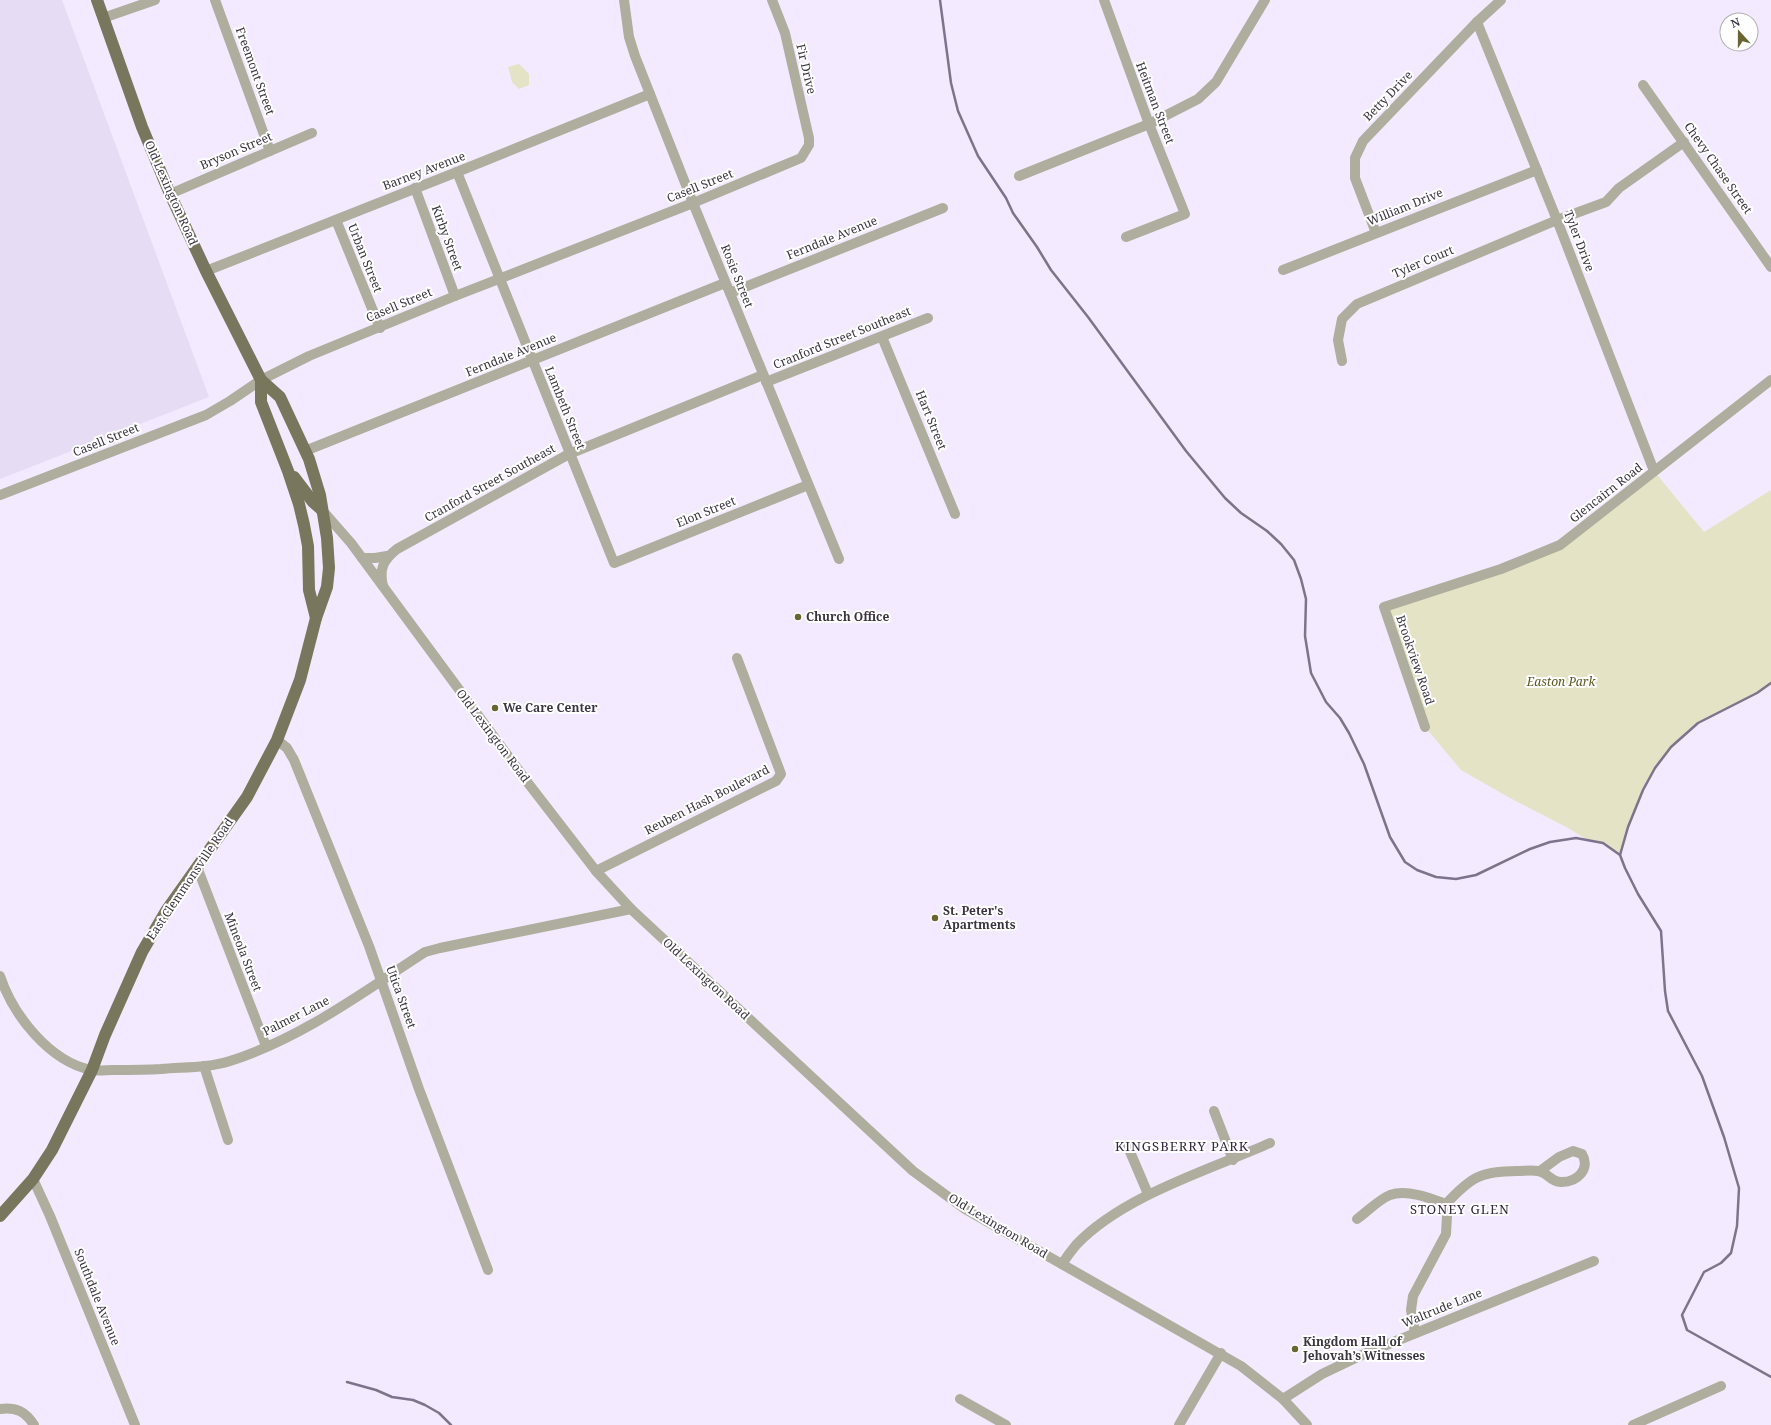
<svg xmlns="http://www.w3.org/2000/svg" width="1771" height="1425" font-family="'Noto Serif',serif">
  <style>
    .built { fill: #e6dcf4 }
    .green { fill: #e4e3c5 }
    .lines { fill: none; stroke-linecap: round; stroke-linejoin: round }
    .stream { stroke: #7e738c; stroke-width: 2.5 }
    .minor { stroke: #aead9e; stroke-width: 10 }
    .major { stroke: #78765c; stroke-width: 12 }
    .poi-dot { fill: #696532; stroke: #fff; stroke-width: 1.5 }
    .labels { text-anchor: middle; stroke-width: 4; stroke-linejoin: round; paint-order: stroke }
    .street-label { font-size: 12px; fill: #3b3542; stroke: #fff }
    .poi-label { font-size: 12px; font-weight: bold; fill: #3b3542; stroke: #fff; text-anchor: start }
    .park-label { font-size: 12px; font-style: italic; fill: #5c5821; stroke: #fff }
    .neighbourhood-label { font-size: 13px; letter-spacing: 1px; fill: #342842; stroke: #fff }
  </style>
  <rect width="100%" height="100%" fill="#f3eaff"/>
  <path class="built" d="M0,0H62L209,397L0,479Z"/>
  <g class="green">
    <path d="M519,64L529,74V85L519,89L512,82L508,67Z"/>
    <path d="M1654,471L1704,532L1771,490V683L1757,693L1698,723L1671,747L1655,768L1643,790L1628,827L1620,855L1603,843L1586,839L1568,828L1510,798L1461,770L1425,727L1384,607L1560,545Z"/>
  </g>
  <g class="lines">
    <g class="stream">
      <path d="M940,0L951,83L958,111L978,156L1006,198L1013,213L1037,247L1051,270L1088,317L1186,451L1225,498L1241,513L1267,531L1281,544L1294,560L1301,579L1306,599L1305,636L1311,673L1326,702L1340,718L1349,733L1364,764L1390,837L1405,862L1417,870L1436,877L1456,879L1476,875L1530,849L1550,842L1576,838L1603,843L1620,855"/>
      <path d="M1771,683L1757,693L1698,723L1671,747L1655,768L1643,790L1628,827L1620,855L1625,868L1638,894L1661,931L1665,991L1668,1011L1702,1076L1724,1137L1739,1188L1737,1226L1731,1253L1721,1263L1704,1272L1682,1315L1687,1330L1771,1377"/>
      <path d="M347,1382L376,1390L392,1397L413,1400L425,1405L439,1413L451,1425"/>
    </g>
    <g class="minor">
      <path d="M215,0L270,151"/>
      <path d="M624,0L629,37L635,56L693,203L839,559"/>
      <path d="M1104,0L1149,124L1185,214L1126,237"/>
      <path d="M103,18L155,0"/>
      <path d="M1477,22L1557,220L1654,471"/>
      <path d="M1643,85L1771,267"/>
      <path d="M457,172L614,563L808,485"/>
      <path d="M1019,176L1149,124L1198,99L1216,82L1265,0"/>
      <path d="M415,188L455,296"/>
      <path d="M170,194L312,133"/>
      <path d="M336,220L380,328"/>
      <path d="M1376,233L1355,178V158L1363,141L1477,22L1501,0"/>
      <path d="M1283,270L1537,170"/>
      <path d="M206,271L457,172L650,94"/>
      <path d="M730,293L943,208"/>
      <path d="M882,337L955,514"/>
      <path d="M1342,361L1338,340L1342,319L1357,304L1557,220L1606,202L1619,188L1684,142"/>
      <path d="M766,382L928,318"/>
      <path d="M305,451L725,283"/>
      <path d="M0,495L206,415L230,401L261,380L309,356L455,296L693,203L801,158L809,145V138L785,33L772,0"/>
      <path d="M322,510L351,543L528,783L596,871L631,909L913,1171L965,1209L1241,1366L1283,1399L1307,1425"/>
      <path d="M362,558H375L387,556"/>
      <path d="M383,586C379,569 383,560 397,549L569,454L763,375"/>
      <path d="M1425,727L1384,607L1501,569L1560,545L1771,380"/>
      <path d="M277,740L287,748L294,760L369,946L419,1089L488,1270"/>
      <path d="M197,867L266,1046"/>
      <path d="M596,871L776,781L781,774L737,658"/>
      <path d="M0,976C13,1015 49,1061 91,1070C98,1071 106,1070 113,1070C129,1070 145,1070 161,1069C184,1067 208,1068 230,1061C302,1038 363,992 425,952L440,948L631,909"/>
      <path d="M204,1066L228,1140"/>
      <path d="M1214,1111L1233,1160"/>
      <path d="M1128,1147L1148,1194"/>
      <path d="M33,1179L50,1216L135,1425"/>
      <path d="M1446,1204C1470,1178 1480,1171 1517,1171C1524,1171 1531,1170 1538,1171C1547,1172 1552,1183 1562,1182C1577,1182 1591,1169 1582,1154L1573,1151L1559,1157L1540,1171"/>
      <path d="M1357,1219C1367,1212 1378,1200 1390,1195C1407,1189 1430,1198 1446,1204L1447,1216L1446,1234L1413,1296L1411,1310L1415,1333"/>
      <path d="M1062,1264C1066,1258 1071,1251 1076,1245C1122,1196 1209,1170 1270,1143"/>
      <path d="M960,1399L1006,1425"/>
      <path d="M1283,1399L1322,1374L1364,1354L1594,1261"/>
      <path d="M0,1409C16,1407 25,1411 34,1425"/>
      <path d="M1179,1425L1221,1353"/>
      <path d="M1633,1425L1721,1386"/>
    </g>
    <g class="major">
      <path d="M261,380V402L288,471L299,504L304,525L308,546L309,590L316,618"/>
      <path d="M294,477L313,502L322,510"/>
      <path d="M0,1216L33,1179L52,1150L92,1070L105,1035L142,952L166,911L247,797L277,740L300,680L316,618L327,587L329,568L327,538L320,495L309,459L280,397L261,380L206,271L170,194L142,127L97,0"/>
    </g>
  </g>
  <g class="poi-dot">
    <circle cx="798" cy="617" r="4"/>
    <circle cx="495" cy="708" r="4"/>
    <circle cx="935" cy="918" r="4"/>
    <circle cx="1295" cy="1349" r="4"/>
  </g>
  <g class="labels">
    <g class="street-label">
      <text transform="translate(806 69) rotate(77)" y="4">Fir Drive</text>
      <text transform="translate(255 71) rotate(70)" y="4">Freemont Street</text>
      <text transform="translate(1388 96) rotate(-46)" y="4">Betty Drive</text>
      <text transform="translate(1155 103) rotate(69)" y="4">Heitman Street</text>
      <text transform="translate(236 151) rotate(-23)" y="4">Bryson Street</text>
      <text transform="translate(1718 168) rotate(55)" y="4">Chevy Chase Street</text>
      <text transform="translate(424 171) rotate(-21)" y="4">Barney Avenue</text>
      <text transform="translate(700 186) rotate(-22)" y="4">Casell Street</text>
      <text transform="translate(171 193) rotate(66)" y="4">Old Lexington Road</text>
      <text transform="translate(1405 207) rotate(-22)" y="4">William Drive</text>
      <text transform="translate(447 238) rotate(70)" y="4">Kirby Street</text>
      <text transform="translate(832 238) rotate(-22)" y="4">Ferndale Avenue</text>
      <text transform="translate(1579 241) rotate(69)" y="4">Tyler Drive</text>
      <text transform="translate(365 258) rotate(68)" y="4">Urban Street</text>
      <text transform="translate(1423 262) rotate(-23)" y="4">Tyler Court</text>
      <text transform="translate(737 276) rotate(68)" y="4">Rosie Street</text>
      <text transform="translate(399 305) rotate(-23)" y="4">Casell Street</text>
      <text transform="translate(842 338) rotate(-22)" y="4">Cranford Street Southeast</text>
      <text transform="translate(511 355) rotate(-22)" y="4">Ferndale Avenue</text>
      <text transform="translate(565 408) rotate(68)" y="4">Lambeth Street</text>
      <text transform="translate(931 420) rotate(68)" y="4">Hart Street</text>
      <text transform="translate(106 440) rotate(-22)" y="4">Casell Street</text>
      <text transform="translate(490 483) rotate(-29)" y="4">Cranford Street Southeast</text>
      <text transform="translate(1606 493) rotate(-38)" y="4">Glencairn Road</text>
      <text transform="translate(706 512) rotate(-22)" y="4">Elon Street</text>
      <text transform="translate(1415 660) rotate(71)" y="4">Brookview Road</text>
      <text transform="translate(493 736) rotate(53)" y="4">Old Lexington Road</text>
      <text transform="translate(707 800) rotate(-27)" y="4">Reuben Hash Boulevard</text>
      <text transform="translate(190 879) rotate(-56)" y="4">East Clemmonsville Road</text>
      <text transform="translate(243 952) rotate(69)" y="4">Mineola Street</text>
      <text transform="translate(706 979) rotate(43)" y="4">Old Lexington Road</text>
      <text transform="translate(401 997) rotate(70)" y="4">Utica Street</text>
      <text transform="translate(296 1016) rotate(-27)" y="4">Palmer Lane</text>
      <text transform="translate(998 1226) rotate(31)" y="4">Old Lexington Road</text>
      <text transform="translate(97 1297) rotate(68)" y="4">Southdale Avenue</text>
      <text transform="translate(1442 1308) rotate(-22)" y="4">Waltrude Lane</text>
    </g>
    <g class="poi-label">
      <text x="806" y="621">Church Office</text>
      <text x="503" y="712">We Care Center</text>
      <text x="943" y="915">St. Peter's<tspan x="943" dy="14">Apartments</tspan></text>
      <text x="1303" y="1346">Kingdom Hall of<tspan x="1303" dy="14">Jehovah’s Witnesses</tspan></text>
    </g>
    <g class="park-label">
      <text x="1561" y="686">Easton Park</text>
    </g>
    <g class="neighbourhood-label">
      <text x="1182" y="1151">KINGSBERRY PARK</text>
      <text x="1460" y="1214">STONEY GLEN</text>
    </g>
  </g>
  <g transform="translate(1739 32) rotate(339)"><circle r="19" fill="#ffffff" stroke="#b1aeb3"/>
  <path d="M0-3L7 15L0 10L-7 15Z" fill="#696532"/>
  <text y="-6" font-size="11" font-weight="bold" text-anchor="middle" fill="#3b3542">N</text>
  </g>
</svg>
